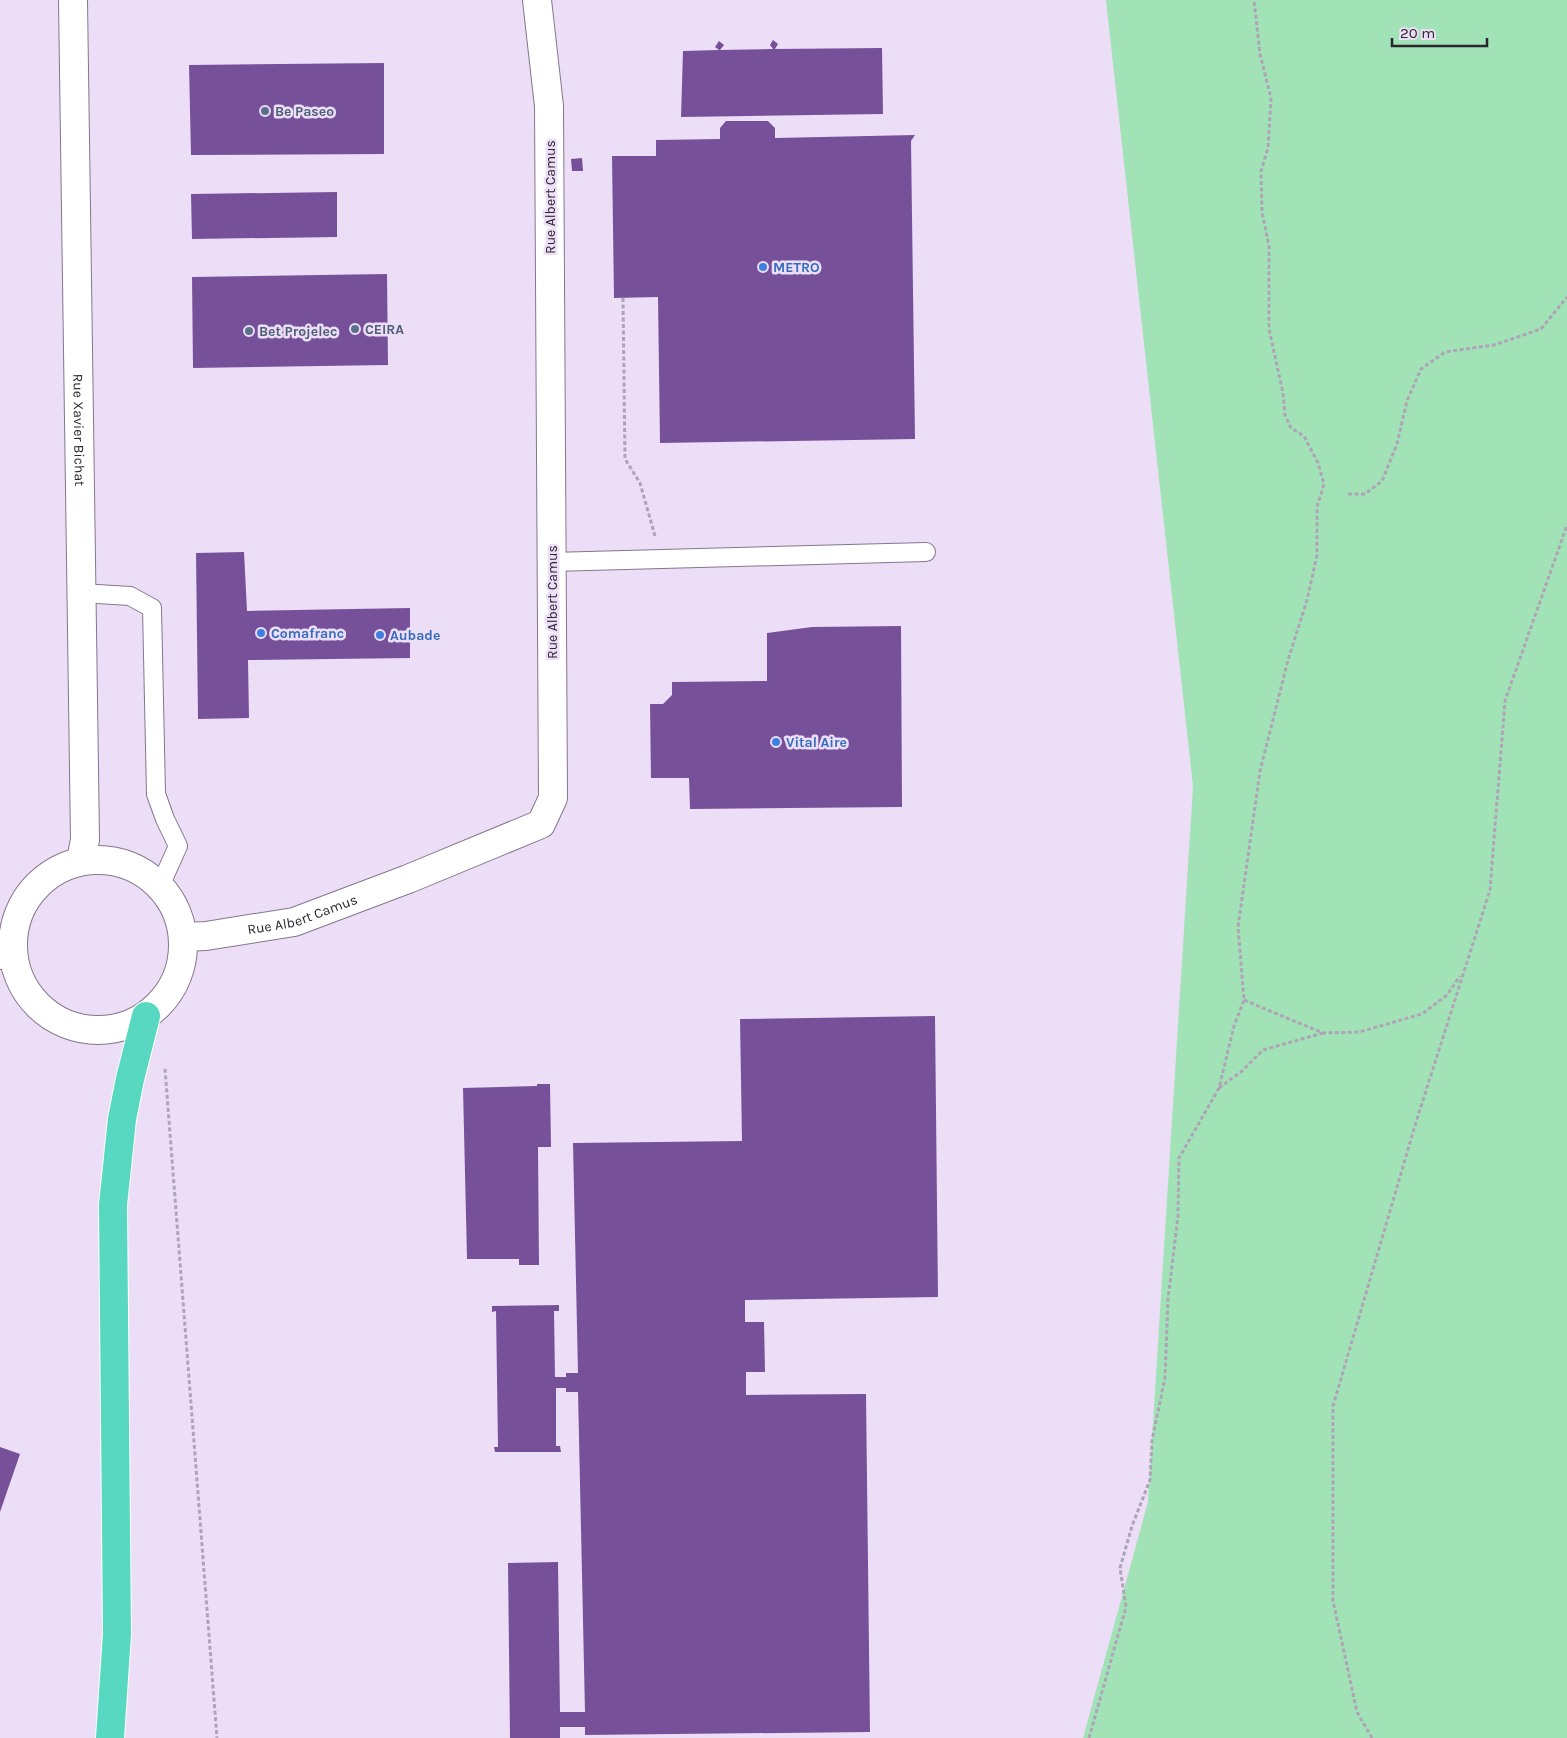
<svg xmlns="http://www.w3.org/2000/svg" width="1567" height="1738" font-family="Karla,sans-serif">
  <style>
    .green { fill: #a1e3b7 }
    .building { fill: #76519a }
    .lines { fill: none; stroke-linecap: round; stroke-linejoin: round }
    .service-casing { stroke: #84778d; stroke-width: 20 }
    .minor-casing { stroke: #84778d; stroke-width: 30 }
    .secondary-casing { stroke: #84778d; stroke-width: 30 }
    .motorway-casing { stroke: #fff; stroke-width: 30 }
    .path { stroke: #afa4b7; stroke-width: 3; stroke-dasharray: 4 2.5; stroke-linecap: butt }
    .service { stroke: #fff; stroke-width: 18 }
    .minor { stroke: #fff; stroke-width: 28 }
    .secondary { stroke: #fff; stroke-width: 28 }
    .motorway { stroke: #59d8c1; stroke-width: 28 }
    .service-dot { fill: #5c6f8a; stroke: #ecdef6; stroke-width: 2 }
    .shop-dot { fill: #3f7fe0; stroke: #ecdef6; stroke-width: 2 }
    .labels { text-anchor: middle; stroke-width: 5; stroke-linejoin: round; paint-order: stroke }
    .service-label { font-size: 14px; font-weight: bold; fill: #4e5e75; stroke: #ecdef6; text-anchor: start }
    .street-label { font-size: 14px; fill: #2a252e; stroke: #ecdef6 }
    .shop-label { font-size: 14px; font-weight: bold; fill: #366cbe; stroke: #ecdef6; text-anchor: start }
  </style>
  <rect width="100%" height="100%" fill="#ecdef6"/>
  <path class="green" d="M1106,0H1567V1738H1083L1148,1502L1193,786Z"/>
  <g class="building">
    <path d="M773,40L778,44L775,49L882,48L883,114L681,117L683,51L719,50L715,47L719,41L724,45L720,50L773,49L770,45Z"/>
    <path d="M384,63V154L191,155L189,65Z"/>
    <path d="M726,121H768L775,128V138L915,135L911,141L915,439L660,443L658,297L614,298L612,156H656V140L720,139V128Z"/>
    <path d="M582,158L583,171H572L571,159Z"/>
    <path d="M337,192V237L192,239L191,194Z"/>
    <path d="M387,274L388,365L193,368L192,277Z"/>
    <path d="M244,552L247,611L410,608V658L248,660L249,718L198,719L196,553Z"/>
    <path d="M901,626L902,807L690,809L689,778H651L650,704H663L672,695V682L767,681V633L812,627Z"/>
    <path d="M935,1016L938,1297L745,1300V1322H764L765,1372H746V1395L866,1394L870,1732L585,1735V1727H560V1738H510L508,1563L558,1562L560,1712H585L578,1392H566V1388H556V1446H560L561,1452H495L494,1447H498L496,1311L492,1312V1306L559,1305V1311H554L555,1377H566V1373H578L573,1143L742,1141L740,1019Z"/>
    <path d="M537,1084H550L551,1147H538L539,1265H519V1259H467L463,1088L537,1086Z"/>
    <path d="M0,1447L20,1454L0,1512Z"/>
  </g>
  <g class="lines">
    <defs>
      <g id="service">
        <path d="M551,562L926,552"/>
        <path d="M81,593L130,596L152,608L156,794L165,819L178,846L160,886"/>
      </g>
      <g id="minor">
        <path id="s1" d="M183,937L206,936L294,922L408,879L541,824L553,798L549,106L537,0"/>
        <path d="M0,955L12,952"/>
      </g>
      <g id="secondary">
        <path id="s2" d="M73,0L85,840L81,860"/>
        <circle cx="98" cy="945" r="85"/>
      </g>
      <path id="motorway" d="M110,1738L117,1634L113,1205L122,1119L130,1079L146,1016"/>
    </defs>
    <use href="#service" class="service-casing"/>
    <use href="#minor" class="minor-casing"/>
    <use href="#secondary" class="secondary-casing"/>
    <use href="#motorway" class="motorway-casing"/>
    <g class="path">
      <path d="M623,298L625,459L640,483L655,536"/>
      <path d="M1348,494H1365L1382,481L1397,444L1407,401L1421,369L1445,352L1494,345L1541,329L1567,297"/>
      <path d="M1244,1000L1323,1033L1359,1032L1422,1014L1447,995L1460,976"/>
      <path d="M165,1069L217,1738"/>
      <path d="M1219,1088L1242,1071L1263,1050L1323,1033"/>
      <path d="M1089,1738L1126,1607L1120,1568L1132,1526L1150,1480L1152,1440L1165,1378L1168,1299L1178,1216L1179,1158L1219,1088L1234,1026L1244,1000L1238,927L1260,771L1288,660L1307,600L1317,555V507L1324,484L1318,463L1304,436L1291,428L1285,415L1283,393L1269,329V246L1262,212L1261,171L1268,148L1271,98L1260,54L1254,0"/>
      <path d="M1372,1738L1357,1712L1333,1601V1406L1416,1122L1490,890L1505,701L1567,525"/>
    </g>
    <use href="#service" class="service"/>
    <use href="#minor" class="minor"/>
    <use href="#secondary" class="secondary"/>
    <use href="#motorway" class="motorway"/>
  </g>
  <g class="service-dot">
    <circle cx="265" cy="111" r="5"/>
    <circle cx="355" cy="329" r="5"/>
    <circle cx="249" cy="331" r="5"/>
  </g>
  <g class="shop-dot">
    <circle cx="763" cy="267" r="5"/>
    <circle cx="261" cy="633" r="5"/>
    <circle cx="380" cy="635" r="5"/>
    <circle cx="776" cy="742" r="5"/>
  </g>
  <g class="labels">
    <g class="service-label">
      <text x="275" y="116">Be Paseo</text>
      <text x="365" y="334">CEIRA</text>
      <text x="259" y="336">Bet Projelec</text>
    </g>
    <g class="street-label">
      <text transform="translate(550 197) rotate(-90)" y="5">Rue Albert Camus</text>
      <text dy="5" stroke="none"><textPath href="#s2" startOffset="430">Rue Xavier Bichat</textPath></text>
      <text transform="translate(552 602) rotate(-90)" y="5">Rue Albert Camus</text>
      <text dy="5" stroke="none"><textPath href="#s1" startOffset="122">Rue Albert Camus</textPath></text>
    </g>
    <g class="shop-label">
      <text x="773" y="272">METRO</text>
      <text x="271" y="638">Comafranc</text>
      <text x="390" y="640">Aubade</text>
      <text x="786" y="747">Vital Aire</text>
    </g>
  </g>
  <path d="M1392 38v8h95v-8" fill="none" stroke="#2a252e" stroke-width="2.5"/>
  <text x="1400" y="38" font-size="15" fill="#2a252e" stroke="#ecdef6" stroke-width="4" paint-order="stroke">20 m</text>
</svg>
